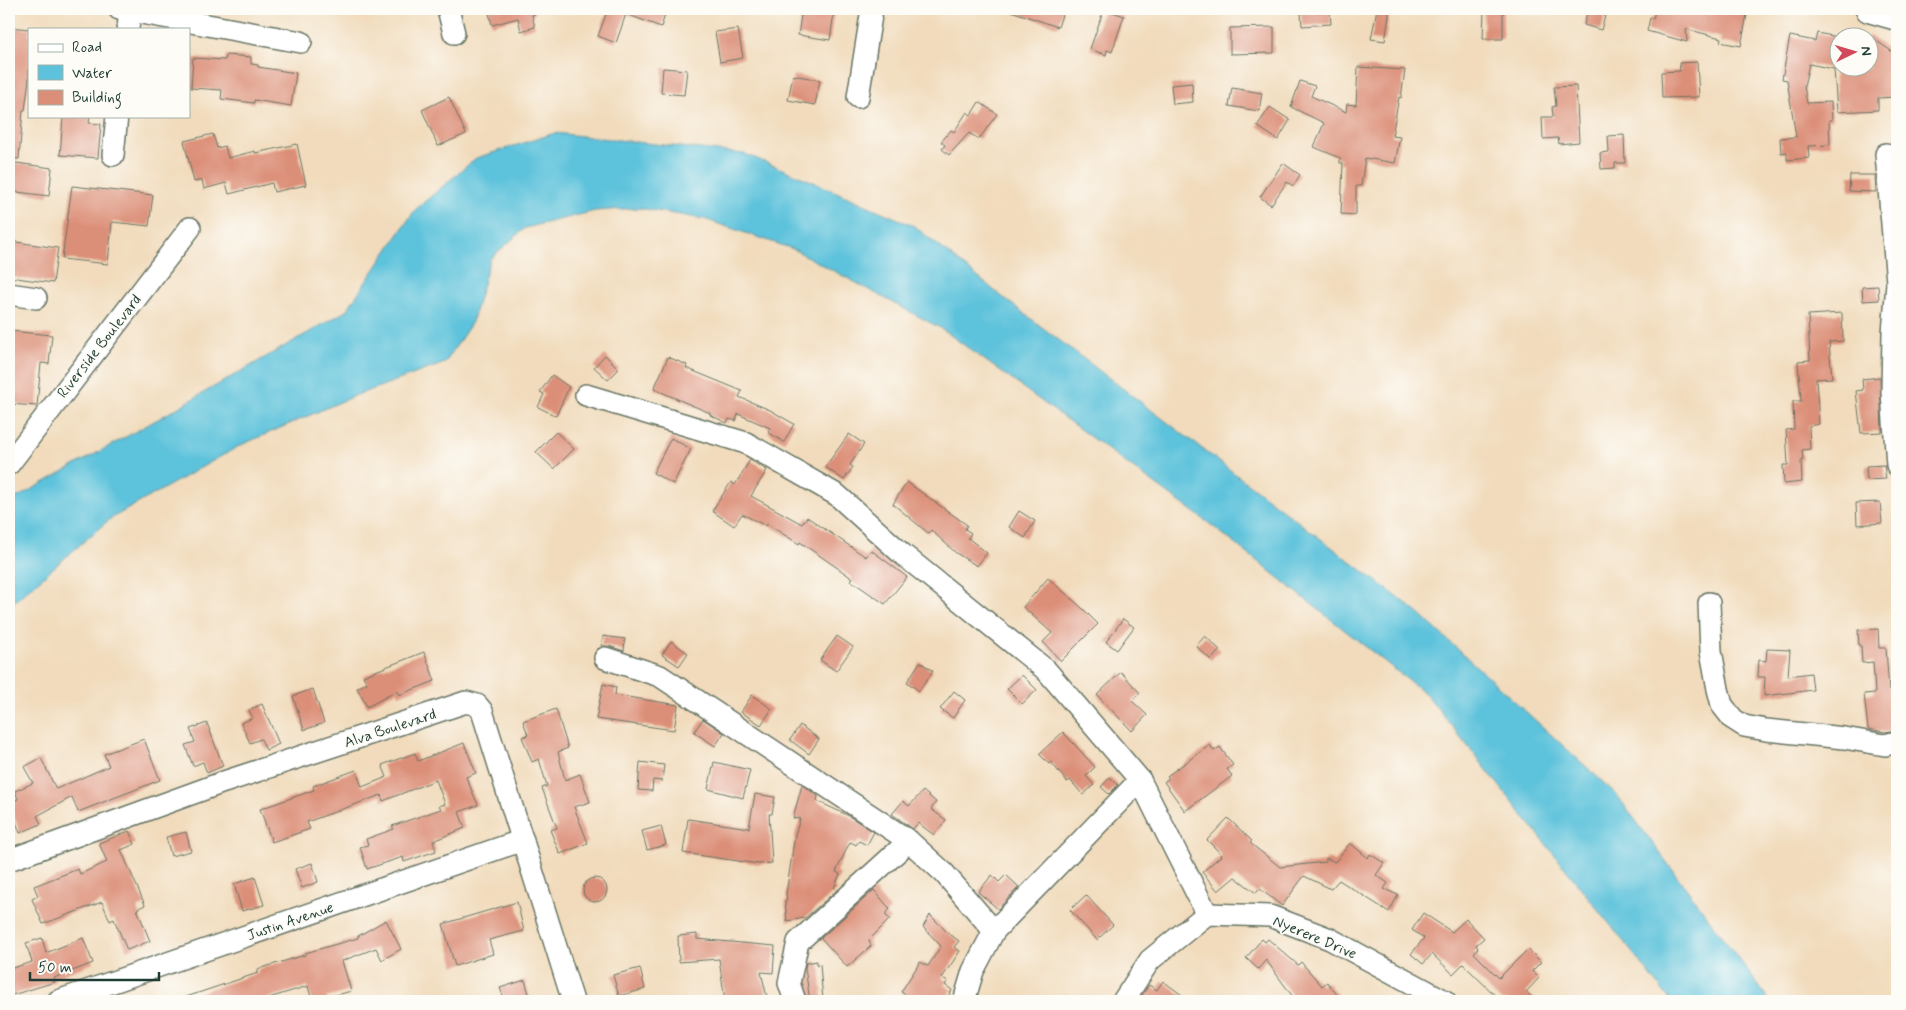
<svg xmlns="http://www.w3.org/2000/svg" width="1906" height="1010" font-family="Mynerve,sans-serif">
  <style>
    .water { fill: #5dc2db; stroke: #3e8088 }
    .building { fill: #dc8f78 }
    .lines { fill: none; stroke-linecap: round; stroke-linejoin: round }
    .minor-casing { stroke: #687464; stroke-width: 24 }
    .tertiary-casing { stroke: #687464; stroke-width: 29 }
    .minor { stroke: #fff; stroke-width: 21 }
    .tertiary { stroke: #fff; stroke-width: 26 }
    .labels { text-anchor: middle; stroke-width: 4; stroke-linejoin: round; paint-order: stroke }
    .street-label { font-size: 15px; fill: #1f3d34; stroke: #fdfcf7 }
  </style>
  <rect width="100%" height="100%" fill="#fdfcf7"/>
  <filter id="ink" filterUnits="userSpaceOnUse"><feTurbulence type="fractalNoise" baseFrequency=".02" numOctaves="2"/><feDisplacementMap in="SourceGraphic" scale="10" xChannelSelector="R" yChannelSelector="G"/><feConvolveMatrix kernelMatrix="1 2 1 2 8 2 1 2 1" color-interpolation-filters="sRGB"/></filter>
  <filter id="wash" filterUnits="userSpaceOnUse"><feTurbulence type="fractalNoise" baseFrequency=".0096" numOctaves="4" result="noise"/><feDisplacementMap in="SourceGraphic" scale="20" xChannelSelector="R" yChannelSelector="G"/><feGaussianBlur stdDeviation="1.12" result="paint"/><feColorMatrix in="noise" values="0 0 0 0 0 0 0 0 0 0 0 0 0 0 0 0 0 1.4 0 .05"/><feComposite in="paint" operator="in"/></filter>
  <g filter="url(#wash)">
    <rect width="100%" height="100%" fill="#f1dbbc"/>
    <path class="water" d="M555,133L745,154L809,180L914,226L1005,299L1417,612L1616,794L1770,1001H1671L1427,695L1210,524L942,329L793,249L704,219L639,208L595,211L525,228L490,259L472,322L445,363L354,396L241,445L110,519L9,606V502L165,415L346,311L415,210L476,158Z"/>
    <g id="blocks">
      <g class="building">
        <path d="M488,9H535V14L532,15L535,27L521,31L518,18L492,25Z"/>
        <path d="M608,9H657L666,12L661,27L626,14L616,43L598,36Z"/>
        <path d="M802,9L834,13L830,40L798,35Z"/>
        <path d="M1011,9H1064L1058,27L1011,11Z"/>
        <path d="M1104,9L1124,16L1112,52L1107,50L1106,55L1090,49Z"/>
        <path d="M1377,9H1390L1385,41L1371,39Z"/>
        <path d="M1588,9H1607L1601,30L1584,25Z"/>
        <path d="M1656,9H1748L1741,46L1720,42L1721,38L1686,29L1687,42L1647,31L1650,18H1653Z"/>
        <path d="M1484,10H1503V39H1483Z"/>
        <path d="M1330,11L1331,24L1302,26L1301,13Z"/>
        <path d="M9,27L29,29V79L25,110H23L19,159H9Z"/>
        <path d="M1274,27V53L1230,54V28Z"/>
        <path d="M738,29L743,58L720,62L715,32Z"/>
        <path d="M1817,33L1838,37V68H1868V35L1897,55V97L1878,98V110L1837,112L1834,69L1809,64L1804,86L1807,103L1831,102L1832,120H1829L1830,145L1808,146L1809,158L1787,160V152L1781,153L1780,138L1796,137L1787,80L1782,79L1790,36L1815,41Z"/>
        <path d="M226,55L251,57V64L258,65V67L296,73L291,106L254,100V103L221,99L222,90L191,88L193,58L225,60Z"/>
        <path d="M1697,62L1699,97L1662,98L1661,72L1680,71L1679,63Z"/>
        <path d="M1358,67L1405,70L1401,98L1399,97L1392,136L1400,137L1395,163L1365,158L1361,186H1356V215L1341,214L1343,163H1340V158L1314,147L1324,123L1291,107L1300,81L1315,86L1311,96L1346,112L1347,104L1356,105Z"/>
        <path d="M663,68L687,70L684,95L661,93Z"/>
        <path d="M793,75L820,80L815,105L788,100Z"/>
        <path d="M1192,83L1193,102L1173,104L1171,85Z"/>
        <path d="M1576,86L1579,142L1559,144L1558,138L1543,139L1542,117H1553L1552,107L1556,106L1554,87Z"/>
        <path d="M1232,88L1262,93L1259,111L1229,106Z"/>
        <path d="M449,97L466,134L438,146L422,110Z"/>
        <path d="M979,102L997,114L979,139L969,133L949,155L942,149L945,145L941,142L951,130L954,132L967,112L971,115Z"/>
        <path d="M1270,107L1290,120L1278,140L1257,126Z"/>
        <path d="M63,116H90L89,123L101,124L98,158L60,155Z"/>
        <path d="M213,134L217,148L225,146L228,158L255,151V153L297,144L306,185L274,192L272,183L229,194L226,183L204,189L202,180L194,182L184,141Z"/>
        <path d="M1624,135L1625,163H1615V168L1601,169L1600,153L1609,152L1608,136Z"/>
        <path d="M9,162L52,168L49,196L9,191Z"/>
        <path d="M1283,163L1300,175L1293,186L1287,182L1271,205L1260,197Z"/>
        <path d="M1850,175H1875L1876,192L1849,191Z"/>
        <path d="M72,186L153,195L149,226L112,222L108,264L62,259Z"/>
        <path d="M9,241L58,248L53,283L9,277Z"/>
        <path d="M1878,286L1879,300L1863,301L1862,287Z"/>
        <path d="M1842,313L1843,341L1829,342L1832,378L1816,379L1819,424L1809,426L1810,449L1802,450L1803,460H1801L1802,482L1784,484L1783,465H1788L1786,430L1794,429L1793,401H1801L1798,361L1810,360L1808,315Z"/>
        <path d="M9,331L52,335L49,364L41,363L37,406L9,404Z"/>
        <path d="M605,355L619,369L608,380L594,367Z"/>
        <path d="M668,357L687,365L686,368L742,391L739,397L770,410L794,424L784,442L768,432L770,428L738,414L736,421L729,419L727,423L710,415V413L654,389Z"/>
        <path d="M552,375L569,387L556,416L538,407L544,394L540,392Z"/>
        <path d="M1880,377L1882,432L1861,433L1856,391L1863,390L1862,379Z"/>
        <path d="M556,432L574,449L554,469L536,452Z"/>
        <path d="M849,434L864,444L850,465L853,467L844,480L825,467Z"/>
        <path d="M671,438L691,449L673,484L653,473Z"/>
        <path d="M750,460L767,470L751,496L802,524L807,517L866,557L871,550L907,577L885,604L850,580L852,578L800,542L799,544L767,524L766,526L742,514L734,526L712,511L731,482L735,485Z"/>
        <path d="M1884,465L1886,479L1867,480L1866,466Z"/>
        <path d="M907,482L967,525L965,529L971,533L968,538L987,553L977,566L956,553L931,530L928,533L893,504Z"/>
        <path d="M1880,502L1882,523L1857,525L1856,503Z"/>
        <path d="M1019,511L1035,521L1025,538L1009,527Z"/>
        <path d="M1048,578L1082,608L1098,624L1061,661L1043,642L1052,633L1023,607Z"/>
        <path d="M1123,619L1134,627L1117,650L1106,642Z"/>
        <path d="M1878,629L1879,648H1886L1889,691L1897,690V730L1885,732L1868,729L1864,694L1875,693L1873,662L1862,663L1861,646H1859L1858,630Z"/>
        <path d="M603,636L625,639L624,651L609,646H601Z"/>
        <path d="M837,636L853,647L836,671L820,660Z"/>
        <path d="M1205,636L1220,650L1211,660L1196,646Z"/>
        <path d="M671,641L688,653L679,666L662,655Z"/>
        <path d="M1767,649L1790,650L1788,676L1811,673L1813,690L1764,696L1765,677H1758L1759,660L1766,661Z"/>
        <path d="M424,652L435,681L399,695L397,691L367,707L357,688L367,683L363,676Z"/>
        <path d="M920,662L933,671L919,691L907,682Z"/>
        <path d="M1121,672L1140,693L1132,701L1147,715L1132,731L1097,695Z"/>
        <path d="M1022,675L1037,690L1022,704L1007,689Z"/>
        <path d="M603,684L616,687L615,695L678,705L674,730L596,719Z"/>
        <path d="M313,689L324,723L304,730L293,696Z"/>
        <path d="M954,691L965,700L953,718L940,709Z"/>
        <path d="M752,695L772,709L761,725L741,712Z"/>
        <path d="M262,704L279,744L266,750L261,739L250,743L241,723L253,718L249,710Z"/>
        <path d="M556,709L568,748L558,752L565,780L580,774L590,802L574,807L588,843L560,854L550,830L557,828L542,788L547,786L539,759L532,762L522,737L528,735L523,721Z"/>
        <path d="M703,719L724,733L715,746L694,732Z"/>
        <path d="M207,723L223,766L207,773L203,762L193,766L185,745L195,742L190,729Z"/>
        <path d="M800,725L819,739L809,754L790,740Z"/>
        <path d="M1063,732L1095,767L1086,776L1094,785L1083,795L1070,780L1067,782L1051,762L1049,764L1039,754Z"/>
        <path d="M144,739L160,780L78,812L72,797L37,816L41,824L20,833L9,803L18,799L15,791L33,783L24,767L41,758L56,789L109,766L104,754Z"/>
        <path d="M464,743L476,773L466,777L478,805L459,812L465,828L433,841L436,851L404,862L403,857L367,869L360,847L368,845L366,839L394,829L392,826L441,809L439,806L445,804L436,780L383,801L381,795L307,822L310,829L272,842L260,809L314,790L313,786L356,770L362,787L387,777L382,765L415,753L418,761Z"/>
        <path d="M1210,745L1214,751L1220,747L1233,765L1227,769L1232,776L1185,811L1164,782L1169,778L1167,776Z"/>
        <path d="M640,762L664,765L662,781L653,780L652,791L638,790Z"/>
        <path d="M714,762L750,770L743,798L708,789Z"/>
        <path d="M1110,777L1118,785L1109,794L1101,787Z"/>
        <path d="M802,785L818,796L817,801L847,815L874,832L867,845L859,841L856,845L851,842L848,846L836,872L840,874L834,888L837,890L805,918L787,921L785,901H787L786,894L795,835L800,819L793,818Z"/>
        <path d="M923,791L936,802L931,809L946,820L934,835L918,823L913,829L892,814L903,801L909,806Z"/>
        <path d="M755,794L775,797L772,814H769L772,863L759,864L683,853L688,819L749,828Z"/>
        <path d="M1228,818L1252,841L1250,843L1280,867L1326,862V858L1335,862L1350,843L1368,858L1370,854L1384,863L1376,875L1388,883L1384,889L1398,895L1389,912L1339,880L1331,889L1304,876L1282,906L1260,889L1256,893L1235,877L1218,891L1202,872L1222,855L1207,840Z"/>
        <path d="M661,826L666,845L647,850L642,831Z"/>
        <path d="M129,831L135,844L121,850L145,905L137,909L150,941L127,950L114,919L110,921L102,902L43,924L32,899L38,896L34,886L78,869L80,874L107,862L99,843Z"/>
        <path d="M186,832L191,851L171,856L166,837Z"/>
        <path d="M312,863L318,882L302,888L295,869Z"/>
        <path d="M992,875L999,882L1006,875L1019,887L998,909L978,892Z"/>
        <path d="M255,877L264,905L242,911L234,884Z"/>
        <circle cx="595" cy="890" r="12"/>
        <path d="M874,890L890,909L885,915L890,919L869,940L871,946L847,967L821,938Z"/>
        <path d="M1086,895L1113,925L1097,940L1070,910Z"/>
        <path d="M517,902L524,931L489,940L493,954L455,966L443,924Z"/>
        <path d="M1423,913L1452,932L1466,919L1484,938L1476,945L1478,948L1474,953L1499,978L1528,949L1541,962L1532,971L1539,978L1526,992L1537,1001H1501L1463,964L1453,974L1432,954L1423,964L1411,954L1424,938L1412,930Z"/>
        <path d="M930,915L947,932L959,941L954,947L960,951L942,978L948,981L945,985L952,990L945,1001H916L901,992L920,962L928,966L941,946L923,927Z"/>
        <path d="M386,920L401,949L382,960L376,948L342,961L351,991L326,998L327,1001H312L308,986L259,1001H181L180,999L258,973V969L305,955V953L358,938V936Z"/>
        <path d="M697,934V939L775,946L773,973L761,972L767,997L745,1001H725L719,959L679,962L678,936Z"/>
        <path d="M42,938L46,953L83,938L93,963L54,978L55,982L9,996V969L32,962L26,943Z"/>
        <path d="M1262,939L1265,942L1268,939L1298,965L1301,962L1322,986L1327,982L1342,1001H1296L1266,960L1258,969L1246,958Z"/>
        <path d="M817,961V965L820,964L823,1001H810L805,968L806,963Z"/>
        <path d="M640,968L645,989L619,996L613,975Z"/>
        <path d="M525,980L531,1001H505L500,988Z"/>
        <path d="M1163,981L1190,1001H1138L1149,985L1157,990Z"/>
      </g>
    </g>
  </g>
  <g filter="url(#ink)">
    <use href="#blocks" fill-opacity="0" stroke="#687464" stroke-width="1"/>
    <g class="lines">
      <defs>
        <g id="minor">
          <path d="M119,9L301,42"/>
          <path d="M448,9L454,33"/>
          <path d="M128,29L130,10"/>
          <path d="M858,97L872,9"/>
          <path d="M1886,154L1897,282"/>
          <path d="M113,155L117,116"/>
          <path d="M1897,283L1893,333L1892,392L1897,465"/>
          <path d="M9,294L36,298"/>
          <path d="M586,395L746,443L837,495L901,553L1046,670L1140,780L1207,914"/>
          <path d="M9,464L190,228"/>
          <path d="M1709,603L1711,651L1718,689L1722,705L1733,719L1744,726L1766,730L1844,738L1885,745L1897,742"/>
          <path d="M605,658L660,676L909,841L944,873L994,931"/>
          <path d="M9,860L224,782L466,702L477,705L482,711L573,1001"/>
          <path d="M58,1001L523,840"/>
          <path d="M795,1001L789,983L798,942L909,841"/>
          <path d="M964,1001L973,971L994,931L1140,780"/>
          <path d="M1123,1001L1150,960L1207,914L1270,916L1330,939L1445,1001"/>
        </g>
        <path id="tertiary" d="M1869,9L1897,17"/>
      </defs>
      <use href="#minor" class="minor-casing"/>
      <use href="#tertiary" class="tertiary-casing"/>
      <use href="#minor" class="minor"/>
      <use href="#tertiary" class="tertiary"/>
    </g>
  </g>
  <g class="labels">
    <g class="street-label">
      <text transform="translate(99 346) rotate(-52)" y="5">Riverside Boulevard</text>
      <text transform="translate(390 728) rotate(-18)" y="5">Alva Boulevard</text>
      <text transform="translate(290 921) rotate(-19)" y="5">Justin Avenue</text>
      <text transform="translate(1315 937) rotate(23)" y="5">Nyerere Drive</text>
    </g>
  </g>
  <rect width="1906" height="1010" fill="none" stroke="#fdfcf7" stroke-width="30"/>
  <rect x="28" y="28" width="162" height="90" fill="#fdfcf7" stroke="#a4b0a9"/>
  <rect x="38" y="44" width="25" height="8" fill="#ffffff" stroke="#a4b0a9"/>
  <text x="72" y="52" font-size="15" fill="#1f3d34">Road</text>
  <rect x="38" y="65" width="25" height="15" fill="#5dc2db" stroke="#a4b0a9"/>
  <text x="72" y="78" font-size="15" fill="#1f3d34">Water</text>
  <rect x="38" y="90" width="25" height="15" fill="#dc8f78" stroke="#a4b0a9"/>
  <text x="72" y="102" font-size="15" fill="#1f3d34">Building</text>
  <g transform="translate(1854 52) rotate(85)"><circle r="24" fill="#fdfcf7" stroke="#a4b0a9"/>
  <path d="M0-4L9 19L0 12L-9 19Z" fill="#d1495b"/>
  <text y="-8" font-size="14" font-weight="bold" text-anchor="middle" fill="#1f3d34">N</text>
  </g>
  <path d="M30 972v8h129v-8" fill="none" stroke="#1f3d34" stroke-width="2.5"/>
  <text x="38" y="972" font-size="15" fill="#1f3d34" stroke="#fdfcf7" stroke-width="4" paint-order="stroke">50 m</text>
</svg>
